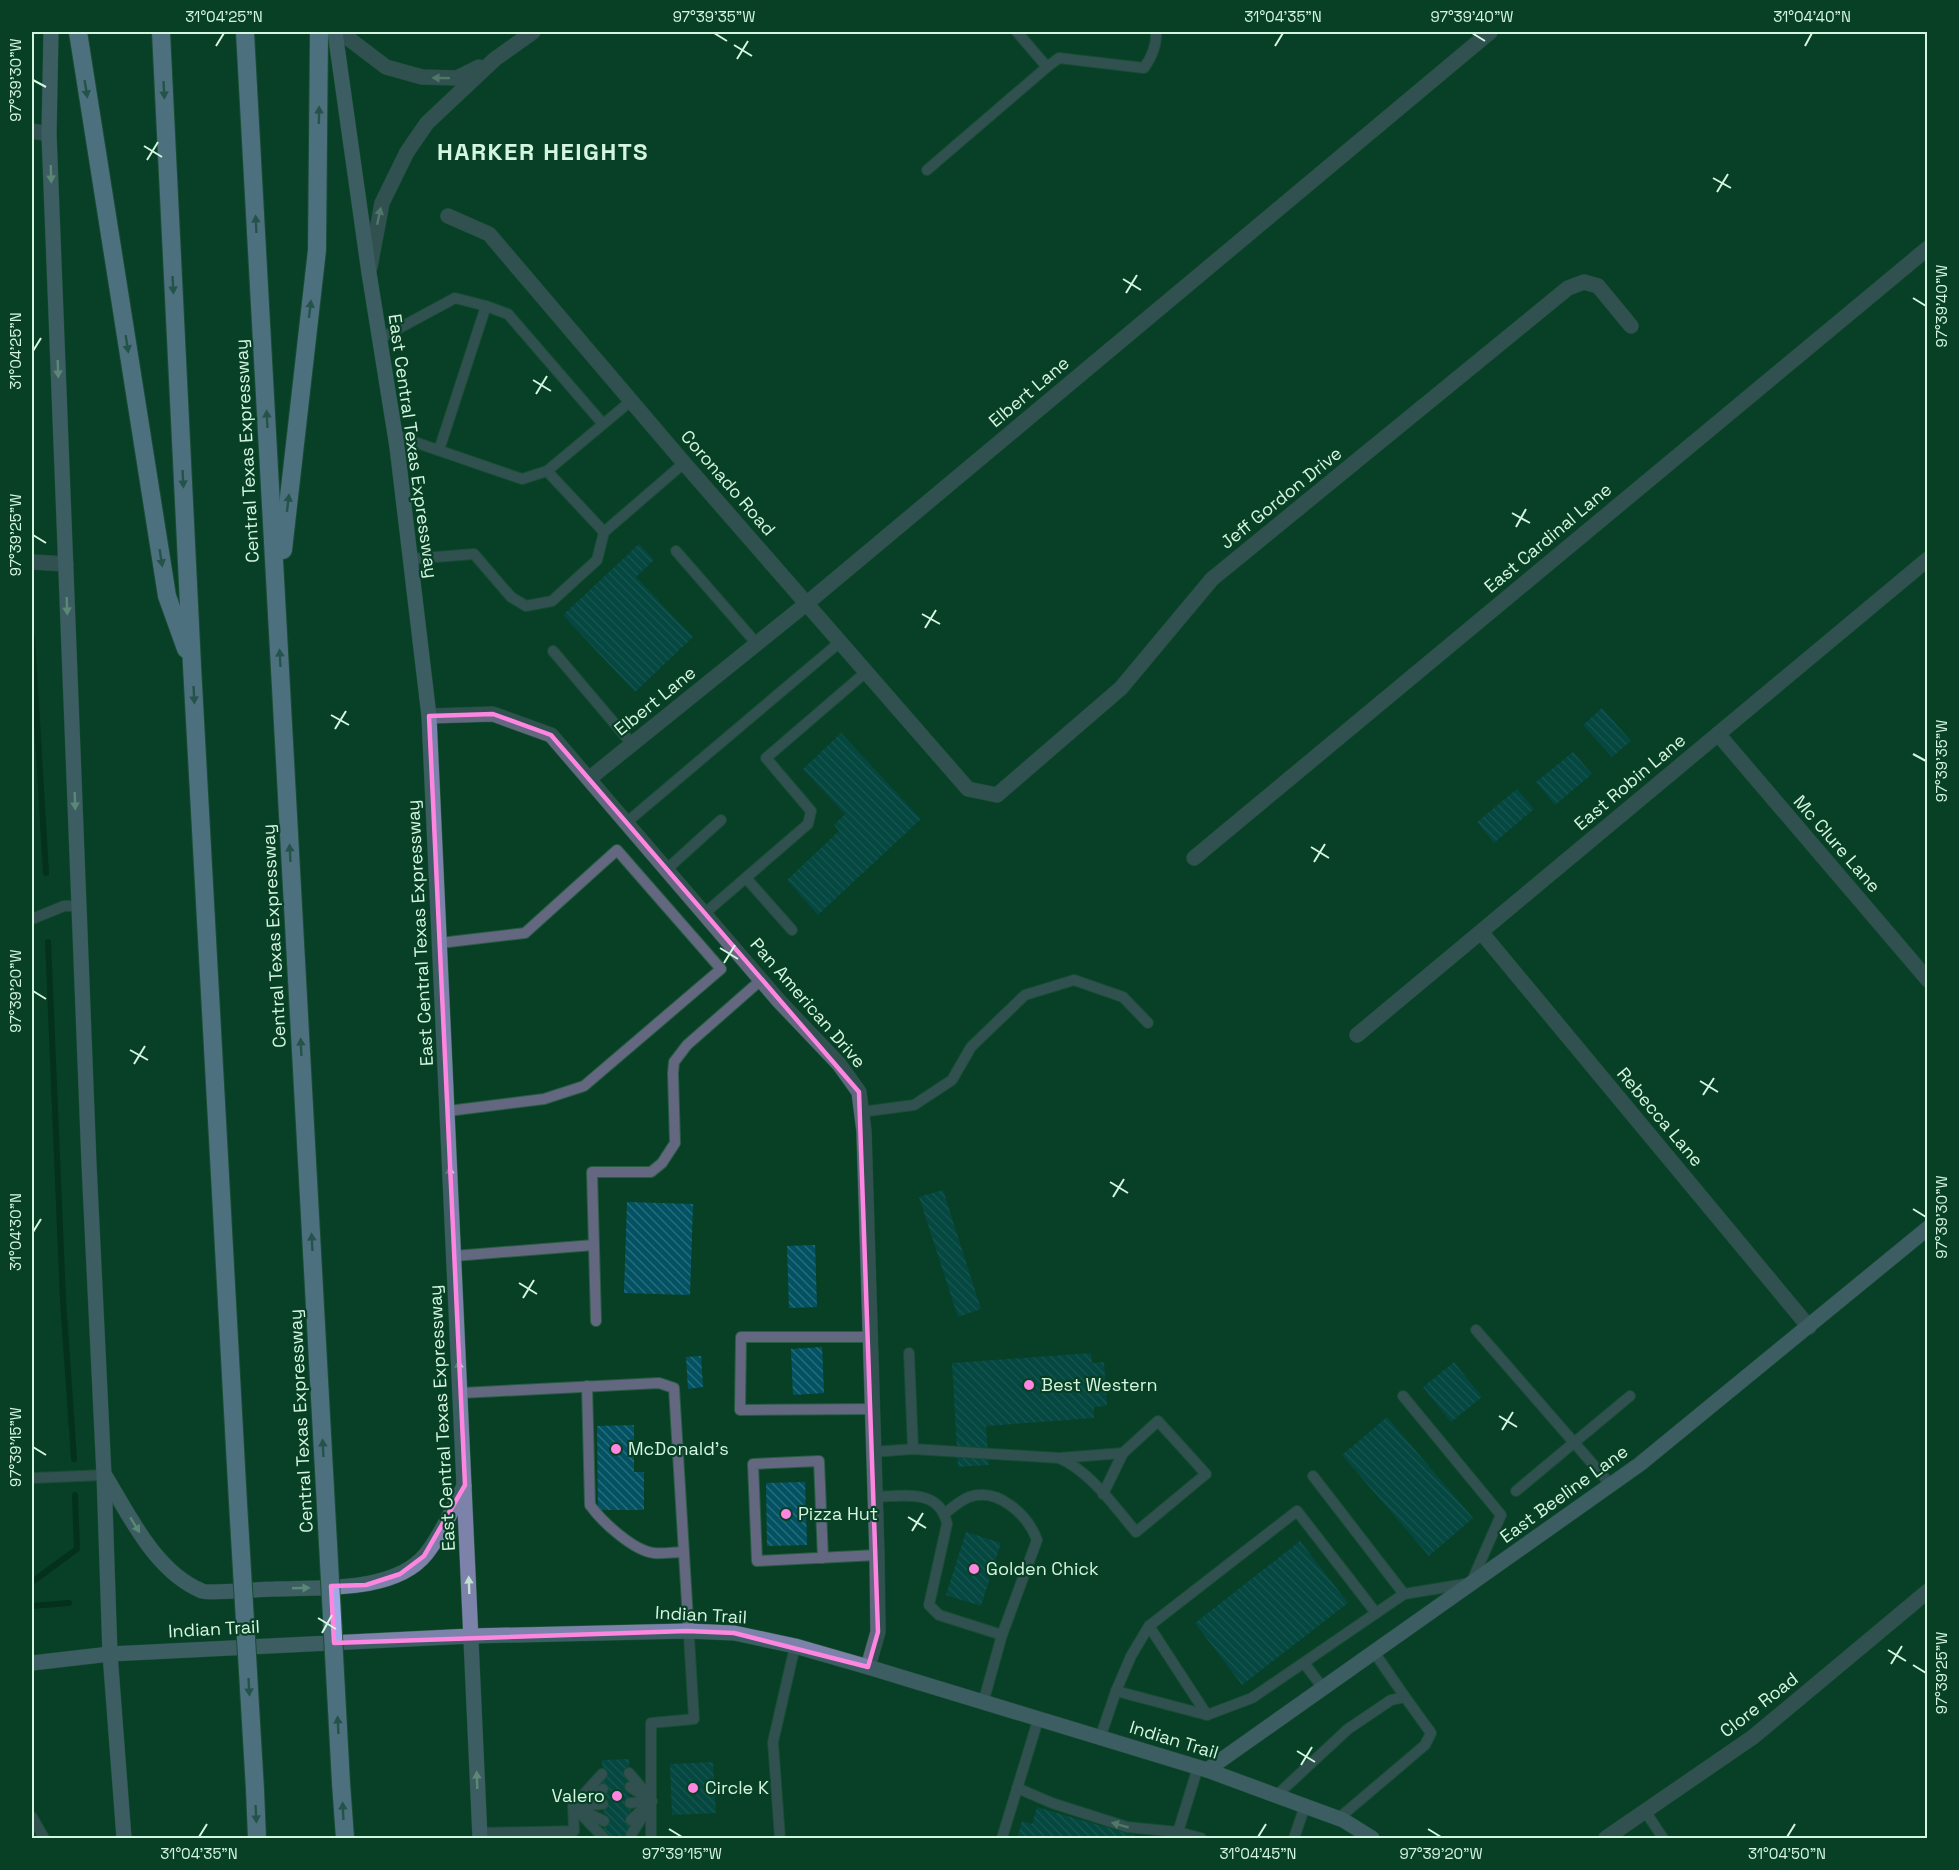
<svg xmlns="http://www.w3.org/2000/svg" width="1959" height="1870" font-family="'Space Grotesk',sans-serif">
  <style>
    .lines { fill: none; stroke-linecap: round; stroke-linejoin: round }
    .stream { stroke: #00200f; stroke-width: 6 }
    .building { fill: url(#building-back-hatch) }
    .lane-casing { stroke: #295d44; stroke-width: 12 }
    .street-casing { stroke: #295d44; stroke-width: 16 }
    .secondary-casing { stroke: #295d44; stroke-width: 16 }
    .highway-casing { stroke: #295d44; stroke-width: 20 }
    .lane { stroke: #636780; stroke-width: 10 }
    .street { stroke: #636780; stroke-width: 15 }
    .secondary { stroke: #7c82aa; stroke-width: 15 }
    .highway { stroke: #a1aae8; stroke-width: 18 }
    .highway-bridge-casing { stroke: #295d44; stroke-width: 20; stroke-linecap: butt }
    .highway-bridge { stroke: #a1aae8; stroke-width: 18 }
    .oneway { fill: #a7bcba }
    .oneway2 { fill: #456a74 }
    .oneway3 { fill: #c2ded5 }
    .marked { fill: none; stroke: #fe85e0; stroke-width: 4.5; stroke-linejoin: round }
    .ticks { fill: none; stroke: #d4f5e0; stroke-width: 2 }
    .poi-dot { fill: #fe85e0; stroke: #084026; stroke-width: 2 }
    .labels { text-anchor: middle; stroke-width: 4.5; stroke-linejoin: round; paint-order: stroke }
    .street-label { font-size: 18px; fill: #d4f5e0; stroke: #084026 }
    .poi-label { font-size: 18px; fill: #d4f5e0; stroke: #084026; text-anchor: start }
    .district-label { font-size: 24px; font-weight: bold; letter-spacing: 1.5px; fill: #d4f5e0; stroke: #084026 }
    .neatline { fill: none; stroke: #d4f5e0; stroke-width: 2 }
    .ticks-label { font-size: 15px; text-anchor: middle; fill: #d4f5e0 }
  </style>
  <defs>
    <pattern id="building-back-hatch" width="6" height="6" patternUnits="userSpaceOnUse" patternTransform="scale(1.5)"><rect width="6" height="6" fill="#035263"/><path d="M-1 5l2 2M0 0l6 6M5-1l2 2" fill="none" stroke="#276c79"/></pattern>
  </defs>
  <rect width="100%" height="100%" fill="#084026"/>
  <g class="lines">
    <g class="stream">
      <path d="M32,637L46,873"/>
      <path d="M48,942L63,1300L74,1459"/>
      <path d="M32,1582L77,1549L75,1495"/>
      <path d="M32,1606L69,1603"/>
    </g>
  </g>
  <g class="building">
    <path d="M639,544L654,560L636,577L693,637L635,692L563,615Z"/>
    <path d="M1602,708L1631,741L1612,757L1583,725Z"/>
    <path d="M841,733L921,819L818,915L787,880L839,831L834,825L845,814L803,769Z"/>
    <path d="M1573,752L1592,774L1555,805L1536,782Z"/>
    <path d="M1517,789L1534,809L1494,843L1477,822Z"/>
    <path d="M943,1190L981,1309L958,1317L919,1197Z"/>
    <path d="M627,1202L693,1204L690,1295L624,1293Z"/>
    <path d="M815,1245L817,1307L789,1308L787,1246Z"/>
    <path d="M822,1347L824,1393L793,1395L791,1349Z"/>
    <path d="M1091,1353L1092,1363L1104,1362L1107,1406L1094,1407V1418L986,1426L989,1465L958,1467L952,1363Z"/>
    <path d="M701,1356L703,1387L688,1389L686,1357Z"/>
    <path d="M1454,1362L1482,1397L1451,1422L1423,1387Z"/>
    <path d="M1387,1417L1473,1518L1429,1556L1342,1455Z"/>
    <path d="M634,1425V1472H644V1510H598L597,1426Z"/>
    <path d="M805,1482L807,1545L767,1546L766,1483Z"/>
    <path d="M966,1532L1001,1543L981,1606L946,1595Z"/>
    <path d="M1300,1541L1348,1603L1242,1685L1195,1623Z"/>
    <path d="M629,1759L632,1838H604L602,1760Z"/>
    <path d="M713,1762L716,1813L672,1815L670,1764Z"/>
    <path d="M1037,1807L1143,1838H1017L1022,1821L1032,1824Z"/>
  </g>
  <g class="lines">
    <defs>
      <g id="lane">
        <path d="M1047,67L1059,58L1144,68C1151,58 1157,45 1156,32"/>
        <path d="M927,170L1047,67L1017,32"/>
        <path d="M486,306L508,314L603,424"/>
        <path d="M379,339L455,298L486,306L439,450"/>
        <path d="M394,435L522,479L547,471L632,400"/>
        <path d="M547,471L604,532"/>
        <path d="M676,551L757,644"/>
        <path d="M410,559L474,554L511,597L526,606L552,601L597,560L604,532L684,463"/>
        <path d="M553,651L632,744"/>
        <path d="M627,822L840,642"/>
        <path d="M667,869L721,820"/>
        <path d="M746,878L792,930"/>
        <path d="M705,913L808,824L811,811L766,758L866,672"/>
        <path d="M32,919L64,906H79"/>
        <path d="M440,943L525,933L617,850L721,969L584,1086L544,1099L448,1111"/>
        <path d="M861,1112L914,1105L952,1080L971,1047L1025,995L1074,980L1123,997L1148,1023"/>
        <path d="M454,1256L594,1245"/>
        <path d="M596,1321L592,1172H651L662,1163L675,1143L673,1073L674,1062L687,1045L761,980"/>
        <path d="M1476,1330L1611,1485"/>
        <path d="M870,1337H741L740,1410L872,1409"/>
        <path d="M909,1353L913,1449"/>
        <path d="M587,1386L590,1505C602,1522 634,1551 654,1553C663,1554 674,1552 683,1552"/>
        <path d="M461,1393L659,1383L674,1388L694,1719L651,1723V1838"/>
        <path d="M873,1452L913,1449L1059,1458L1123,1453L1158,1421L1206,1474L1136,1532C1114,1506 1091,1472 1059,1458"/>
        <path d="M1313,1476L1404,1594L1471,1583L1501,1515L1403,1396"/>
        <path d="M32,1478L104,1475"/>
        <path d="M1516,1491L1630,1396"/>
        <path d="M1103,1494L1123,1453"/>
        <path d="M875,1497C903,1496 940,1488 947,1524L929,1605L939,1615L1002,1635L983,1703"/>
        <path d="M945,1513C952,1508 961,1500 969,1497C998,1487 1028,1515 1037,1540L1002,1635"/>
        <path d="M823,1558L819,1461L753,1464L757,1561L877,1555"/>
        <path d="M1149,1626L1207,1715L1252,1698L1404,1594"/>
        <path d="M1374,1652L1405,1697"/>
        <path d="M1304,1663L1323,1688"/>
        <path d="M1116,1691L1207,1715"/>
        <path d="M1100,1738L1116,1691L1131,1656L1149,1626L1297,1511L1376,1613"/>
        <path d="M1198,1767L1178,1832L1201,1838"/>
        <path d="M629,1773L647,1794"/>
        <path d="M602,1774L573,1806L603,1789"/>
        <path d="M630,1787L652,1801L631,1835"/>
        <path d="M1017,1788L1052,1803L1127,1827L1178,1832"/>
        <path d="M1277,1795L1348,1729L1391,1700L1405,1697L1431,1733L1425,1745L1339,1818"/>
        <path d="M630,1803L652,1801L631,1820"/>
        <path d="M1645,1811L1663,1838"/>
        <path d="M32,1817L44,1838"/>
        <path d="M604,1821L573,1806L604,1838"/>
        <path d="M479,1833L574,1831L573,1806L603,1804"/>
        <path d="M780,1838L773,1742L795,1646"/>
        <path d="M1002,1838L1038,1720"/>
        <path d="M1294,1838L1305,1806"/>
      </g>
      <g id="street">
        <path d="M340,32L386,67L422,77L457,78L479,67"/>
        <path d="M32,131L49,134"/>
        <path d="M448,216L489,234L684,463L968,789L997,795L1121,688L1212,579L1568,288L1584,282L1598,286L1631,326"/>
        <path d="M370,267L382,203L407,152L427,123L495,59L533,32"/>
        <path d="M32,562L66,564"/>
        <path d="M429,716L493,714L551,735L779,1001L839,1064L859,1092L864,1131L877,1555L878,1632L868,1667"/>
        <path d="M1718,734L1928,980"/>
        <path d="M590,778L806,604L1490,32"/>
        <path d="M1194,858L1928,248"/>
        <path d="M1481,932L1809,1327"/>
        <path d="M1357,1035L1928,559"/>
        <path d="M1606,1838L1753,1737L1928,1591"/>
      </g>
      <g id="secondary">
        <path d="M51,32L49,134L89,1164L104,1475L110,1654L124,1838"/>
        <path d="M335,32L369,273L397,447L429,716L480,1838"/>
        <path d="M106,1477C130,1517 156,1572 202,1591C210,1594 262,1589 274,1589C319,1587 395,1593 426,1554C442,1534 452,1509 464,1486"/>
        <path d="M32,1663L110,1654L471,1636L687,1631L734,1633L795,1646L868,1667L1207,1770L1343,1820L1372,1838"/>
        <path d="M1207,1770L1640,1464L1928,1228"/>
      </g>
      <g id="highway">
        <path d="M78,32L167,596L186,649"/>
        <path d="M161,32L192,666L238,1503"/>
        <path d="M245,32L326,1507"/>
        <path d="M283,550L317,250L319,32"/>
        <path d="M341,1783L345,1838"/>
        <path d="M255,1790L257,1838"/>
      </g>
    </defs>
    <use href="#lane" class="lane-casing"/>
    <use href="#street" class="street-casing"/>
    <use href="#secondary" class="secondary-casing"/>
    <use href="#highway" class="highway-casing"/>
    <use href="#lane" class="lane"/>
    <use href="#street" class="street"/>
    <use href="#secondary" class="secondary"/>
    <use href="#highway" class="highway"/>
    <defs>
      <g id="highway-bridge">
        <path d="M238,1503L255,1790"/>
        <path d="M326,1507L341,1783"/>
      </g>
    </defs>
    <use href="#highway-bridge" class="highway-bridge-casing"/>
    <use href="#highway-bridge" class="highway-bridge"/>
  </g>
  <defs><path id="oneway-solid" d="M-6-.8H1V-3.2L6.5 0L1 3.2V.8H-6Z" transform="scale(1.5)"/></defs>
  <g class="oneway">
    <use href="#oneway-solid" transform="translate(441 78) rotate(-179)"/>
    <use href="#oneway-solid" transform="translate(379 216) rotate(-78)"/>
    <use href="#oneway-solid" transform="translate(1120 1825) rotate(-164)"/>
  </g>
  <g class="oneway2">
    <use href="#oneway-solid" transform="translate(86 89) rotate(81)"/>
    <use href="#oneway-solid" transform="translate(164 90) rotate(87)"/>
    <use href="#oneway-solid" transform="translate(319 115) rotate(-89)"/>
    <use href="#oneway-solid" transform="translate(256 224) rotate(-93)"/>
    <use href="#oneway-solid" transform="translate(173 285) rotate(87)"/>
    <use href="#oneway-solid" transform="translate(310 309) rotate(-83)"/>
    <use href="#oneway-solid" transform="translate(127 344) rotate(81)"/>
    <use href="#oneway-solid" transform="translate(267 419) rotate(-93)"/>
    <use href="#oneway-solid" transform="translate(183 479) rotate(87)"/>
    <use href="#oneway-solid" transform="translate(288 503) rotate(-83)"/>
    <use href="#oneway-solid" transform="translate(161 558) rotate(81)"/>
    <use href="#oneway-solid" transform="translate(280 658) rotate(-93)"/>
    <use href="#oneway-solid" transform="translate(194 695) rotate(87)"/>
    <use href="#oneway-solid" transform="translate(290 853) rotate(-93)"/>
    <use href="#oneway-solid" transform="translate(301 1047) rotate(-93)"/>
    <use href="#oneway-solid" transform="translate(312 1242) rotate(-93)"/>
    <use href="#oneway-solid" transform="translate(323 1448) rotate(-93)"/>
    <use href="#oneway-solid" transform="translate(249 1687) rotate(87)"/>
    <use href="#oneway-solid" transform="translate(338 1725) rotate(-93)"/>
    <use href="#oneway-solid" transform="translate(343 1811) rotate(-93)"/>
    <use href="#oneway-solid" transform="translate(256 1814) rotate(87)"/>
  </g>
  <g class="oneway3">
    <use href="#oneway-solid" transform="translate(51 174) rotate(88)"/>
    <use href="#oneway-solid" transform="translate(58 369) rotate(88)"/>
    <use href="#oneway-solid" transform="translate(67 606) rotate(88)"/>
    <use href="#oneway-solid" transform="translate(75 801) rotate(88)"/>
    <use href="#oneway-solid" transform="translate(450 1175) rotate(-93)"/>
    <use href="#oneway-solid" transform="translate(459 1369) rotate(-93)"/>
    <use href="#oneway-solid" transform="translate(135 1525) rotate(58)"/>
    <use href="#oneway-solid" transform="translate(469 1585) rotate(-92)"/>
    <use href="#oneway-solid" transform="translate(301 1588) rotate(-2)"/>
    <use href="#oneway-solid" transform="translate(477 1780) rotate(-92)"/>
  </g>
  <path d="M0 0H1959V1870H0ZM493,714L551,735L859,1092L878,1632L868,1667L734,1633L687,1631L334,1643L331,1586L366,1585L400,1574L424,1556L465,1485L429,716Z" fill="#084026" fill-opacity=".55" fill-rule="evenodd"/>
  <path class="marked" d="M493,714L551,735L859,1092L878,1632L868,1667L734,1633L687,1631L334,1643L331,1586L366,1585L400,1574L424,1556L465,1485L429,716Z"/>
  <path class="ticks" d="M714,33L727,41M1472,33L1485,41M734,45L752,56M216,46L224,33M1275,46L1283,33M1805,46L1812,33M737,59L748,41M33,80L46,87M144,146L162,157M147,160L158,142M1713,178L1731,188M1717,192L1728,174M1123,279L1141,290M1126,293L1137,275M1913,298L1926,306M33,351L41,338M533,380L551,391M536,394L547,376M1512,513L1530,523M1516,527L1526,509M33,535L46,543M922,614L940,624M925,628L936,610M331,715L349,725M335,729L346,711M1913,754L1926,761M1311,847L1329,858M1314,862L1325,844M720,948L738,959M724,963L735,945M33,991L46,999M130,1050L148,1060M134,1064L145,1046M1700,1081L1718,1092M1703,1095L1714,1078M1110,1182L1128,1193M1113,1197L1124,1179M1913,1209L1926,1217M33,1232L41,1219M519,1283L537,1294M523,1298L534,1280M1499,1416L1517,1427M1502,1430L1513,1412M33,1447L46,1455M908,1517L926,1528M912,1531L923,1513M318,1618L336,1629M322,1633L332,1615M1888,1650L1906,1661M1891,1664L1902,1646M1913,1665L1926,1673M1297,1751L1315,1762M1301,1765L1312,1747M669,1829L682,1837M1428,1829L1441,1837M199,1837L207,1824M1258,1837L1266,1824M1787,1837L1795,1824"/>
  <g class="poi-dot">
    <circle cx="1029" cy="1385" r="6"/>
    <circle cx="616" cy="1449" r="6"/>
    <circle cx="786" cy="1514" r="6"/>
    <circle cx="974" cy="1569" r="6"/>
    <circle cx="693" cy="1788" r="6"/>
    <circle cx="617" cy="1796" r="6"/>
  </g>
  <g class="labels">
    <g class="street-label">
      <text transform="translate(1029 392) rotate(-40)" y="6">Elbert Lane</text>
      <text transform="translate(413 446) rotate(82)" y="6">East Central Texas Expressway</text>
      <text transform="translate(247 451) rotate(-93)" y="6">Central Texas Expressway</text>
      <text transform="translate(728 483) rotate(49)" y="6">Coronado Road</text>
      <text transform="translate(1281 498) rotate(-39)" y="6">Jeff Gordon Drive</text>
      <text transform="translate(1548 538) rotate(-40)" y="6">East Cardinal Lane</text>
      <text transform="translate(655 701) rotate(-39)" y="6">Elbert Lane</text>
      <text transform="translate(1630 782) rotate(-40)" y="6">East Robin Lane</text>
      <text transform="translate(1837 844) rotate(49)" y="6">Mc Clure Lane</text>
      <text transform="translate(420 933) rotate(-93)" y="6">East Central Texas Expressway</text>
      <text transform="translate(274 936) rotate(-93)" y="6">Central Texas Expressway</text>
      <text transform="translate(808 1003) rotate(49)" y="6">Pan American Drive</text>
      <text transform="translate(1660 1117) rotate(50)" y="6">Rebecca Lane</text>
      <text transform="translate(442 1418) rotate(-93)" y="6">East Central Texas Expressway</text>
      <text transform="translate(301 1421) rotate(-93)" y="6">Central Texas Expressway</text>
      <text transform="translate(1564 1494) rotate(-36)" y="6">East Beeline Lane</text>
      <text transform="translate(701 1615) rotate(3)" y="6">Indian Trail</text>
      <text transform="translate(214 1629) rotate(-3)" y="6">Indian Trail</text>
      <text transform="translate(1759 1705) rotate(-38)" y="6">Clore Road</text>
      <text transform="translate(1174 1740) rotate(17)" y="6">Indian Trail</text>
    </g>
    <g class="poi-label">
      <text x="1041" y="1391">Best Western</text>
      <text x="628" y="1455">McDonald's</text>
      <text x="798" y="1520">Pizza Hut</text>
      <text x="986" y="1575">Golden Chick</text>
      <text x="705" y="1794">Circle K</text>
      <text x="605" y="1802" text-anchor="end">Valero</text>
    </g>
    <g class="district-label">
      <text x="543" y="160">HARKER HEIGHTS</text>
    </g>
  </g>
  <rect width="1959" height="1870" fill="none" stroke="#084026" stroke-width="66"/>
  <rect x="33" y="33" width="1893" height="1804" class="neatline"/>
  <g class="ticks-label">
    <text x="224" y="22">31°04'25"N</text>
    <text x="714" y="22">97°39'35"W</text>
    <text x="1283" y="22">31°04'35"N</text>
    <text x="1472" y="22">97°39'40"W</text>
    <text x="1812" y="22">31°04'40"N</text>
    <text transform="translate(16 80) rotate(-90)" y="5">97°39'30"W</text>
    <text transform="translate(1942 306) rotate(-90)" y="5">97°39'40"W</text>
    <text transform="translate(16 351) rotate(-90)" y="5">31°04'25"N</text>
    <text transform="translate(16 535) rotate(-90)" y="5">97°39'25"W</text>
    <text transform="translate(1942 761) rotate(-90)" y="5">97°39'35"W</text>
    <text transform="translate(16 991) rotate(-90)" y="5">97°39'20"W</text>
    <text transform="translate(1942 1217) rotate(-90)" y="5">97°39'30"W</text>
    <text transform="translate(16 1232) rotate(-90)" y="5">31°04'30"N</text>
    <text transform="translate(16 1447) rotate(-90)" y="5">97°39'15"W</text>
    <text transform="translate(1942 1673) rotate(-90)" y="5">97°39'25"W</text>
    <text x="199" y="1859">31°04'35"N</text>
    <text x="682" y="1859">97°39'15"W</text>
    <text x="1258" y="1859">31°04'45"N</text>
    <text x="1441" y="1859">97°39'20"W</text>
    <text x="1787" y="1859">31°04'50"N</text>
  </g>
</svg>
